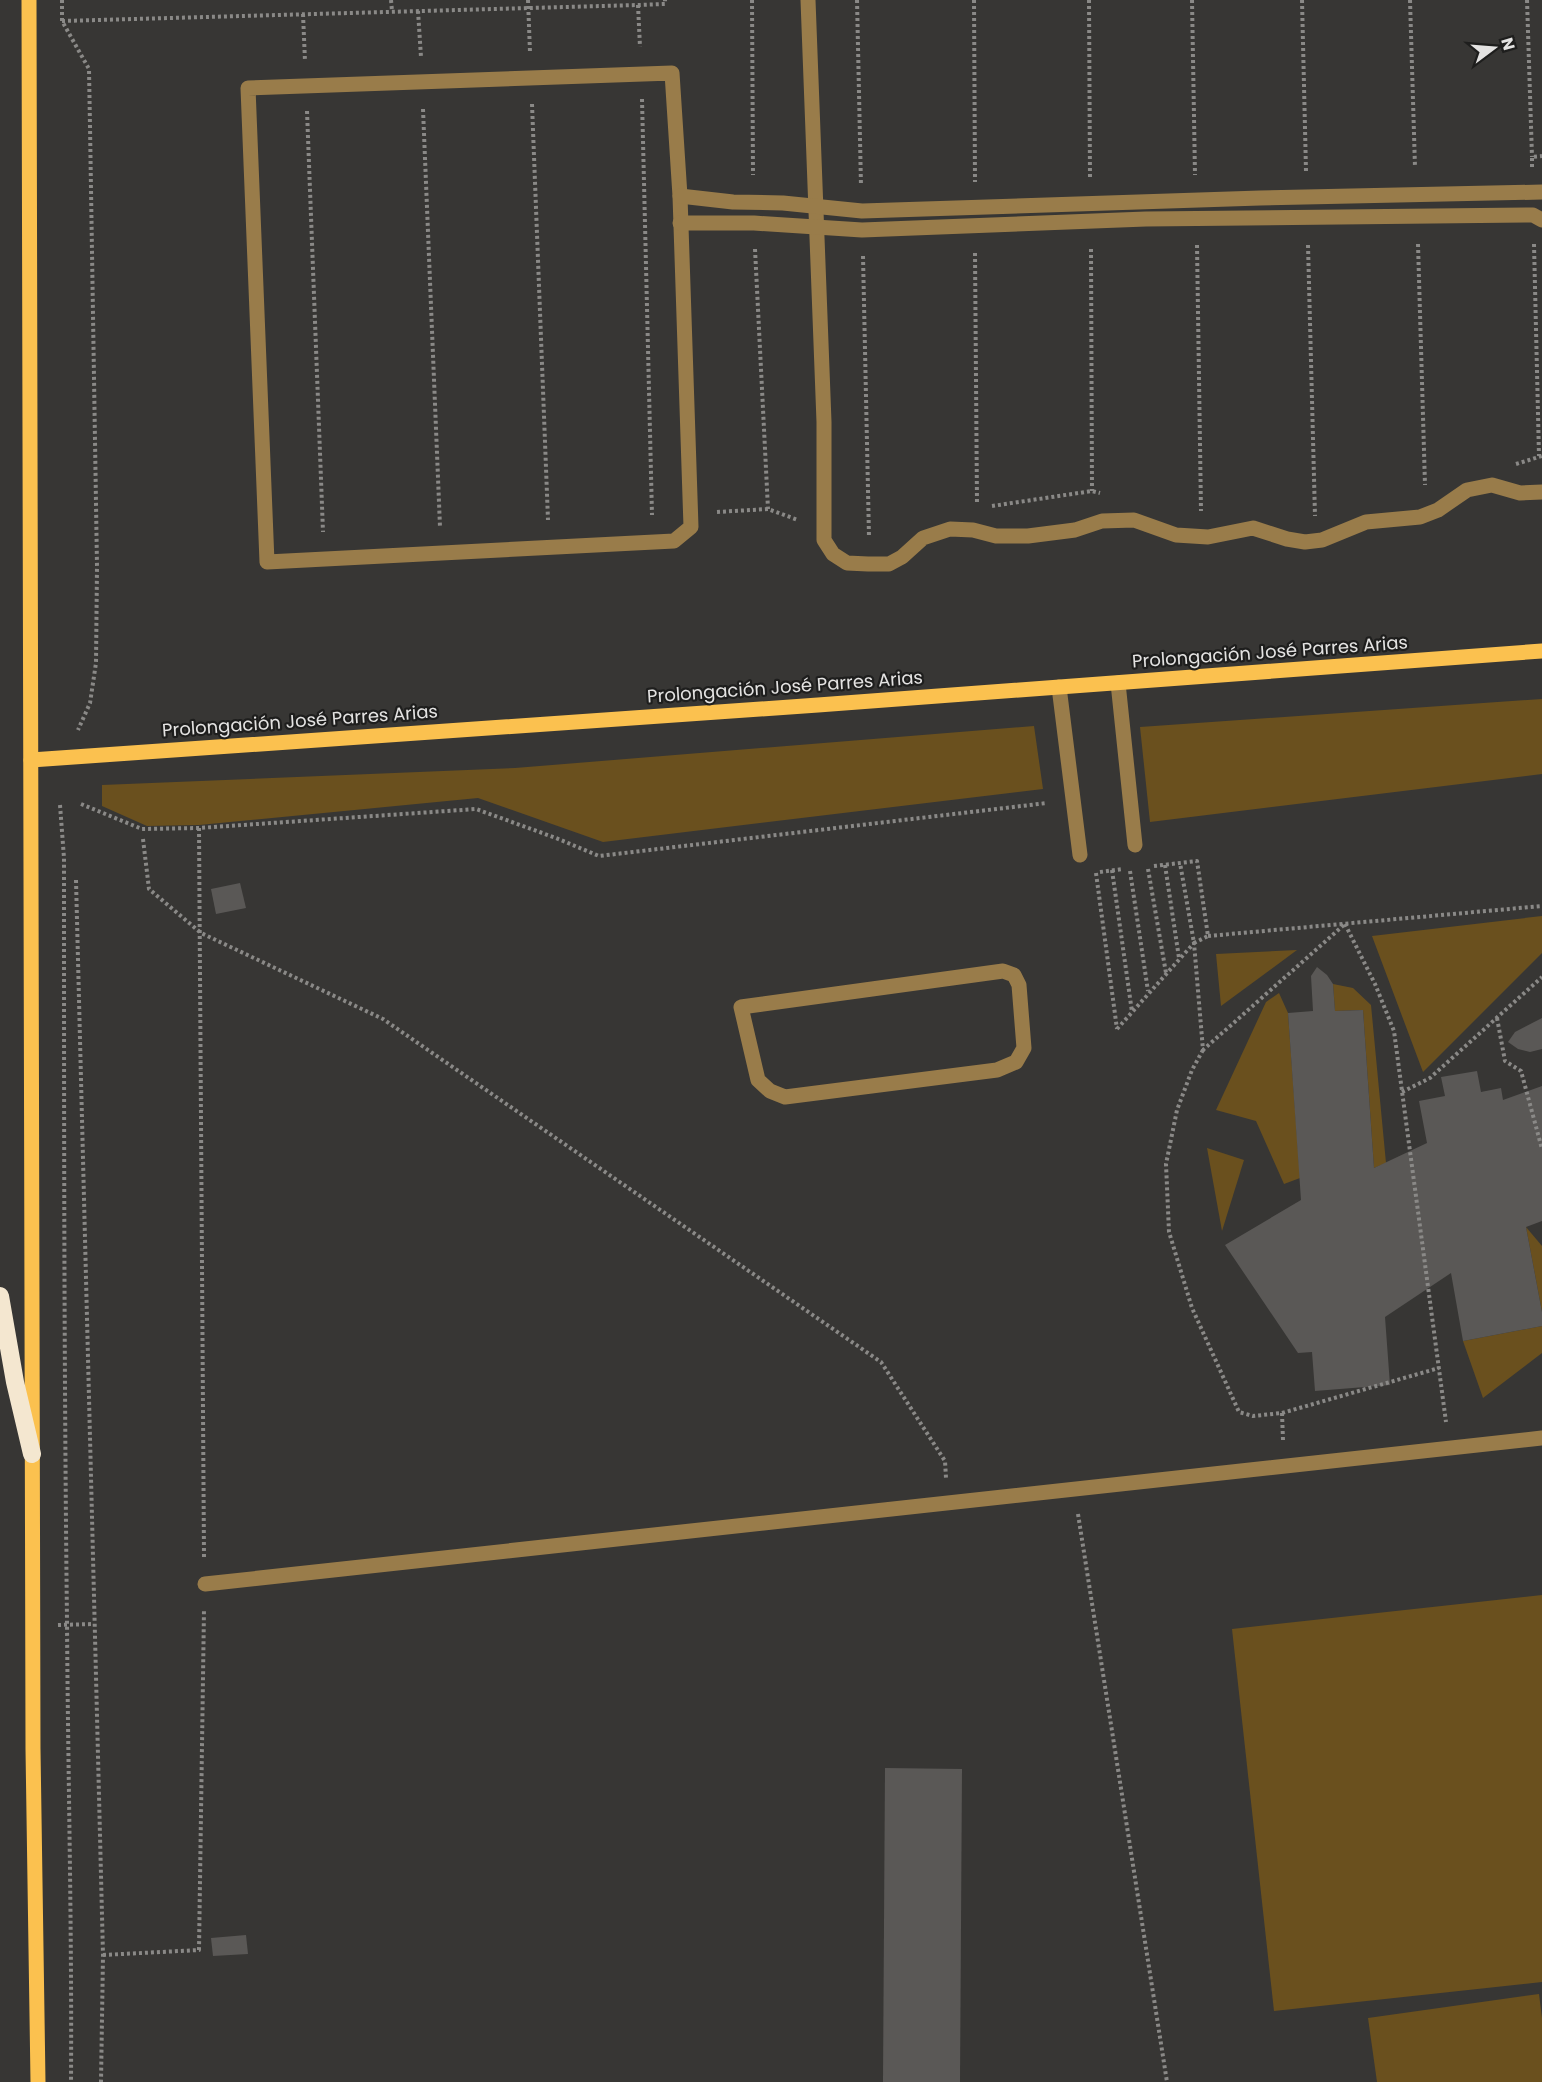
<svg xmlns="http://www.w3.org/2000/svg" width="1542" height="2082" font-family="Poppins,sans-serif">
  <style>
    .green { fill: #6a501e }
    .building { fill: #5a5856 }
    .lines { fill: none; stroke-linecap: round; stroke-linejoin: round }
    .path { stroke: #8a8987; stroke-width: 4; stroke-dasharray: 3 3; stroke-linecap: butt }
    .minor { stroke: #997c4a; stroke-width: 15 }
    .major { stroke: #fbc14f; stroke-width: 15 }
    .highway { stroke: #f4e7d0; stroke-width: 18 }
    .labels { text-anchor: middle; stroke-width: 4.5; stroke-linejoin: round; paint-order: stroke }
    .street-label { font-size: 18px; fill: #e4e3e2; stroke: #1e1e1d }
  </style>
  <rect width="100%" height="100%" fill="#373634"/>
  <g class="green">
    <path d="M1542,699V774L1150,822L1140,727Z"/>
    <path d="M1034,726L1043,789L603,842L478,798L199,825L147,826L102,806V785L515,768Z"/>
    <path d="M1542,916V953L1423,1072L1372,936Z"/>
    <path d="M1297,950L1221,1006L1216,954Z"/>
    <path d="M1333,984L1353,988L1371,1005L1386,1163L1374,1168L1363,1010L1335,1011Z"/>
    <path d="M1279,993L1288,1013L1300,1178L1284,1184L1256,1121L1216,1110L1266,1002Z"/>
    <path d="M1207,1148L1244,1160L1222,1231Z"/>
    <path d="M1526,1227L1542,1246V1312Z"/>
    <path d="M1542,1326V1353L1483,1398L1463,1341Z"/>
    <path d="M1542,1595V1982L1274,2011L1232,1629Z"/>
    <path d="M1539,1994L1542,2018V2082H1377L1368,2018Z"/>
  </g>
  <g class="building">
    <path d="M240,883L246,908L216,914L211,889Z"/>
    <path d="M1317,967L1327,975L1333,984L1335,1011L1363,1010L1374,1168L1427,1143L1419,1101L1445,1096L1441,1077L1477,1071L1481,1092L1501,1088L1503,1100L1542,1086V1221L1526,1227L1542,1312V1326L1463,1341L1451,1273L1385,1317L1390,1385L1315,1391L1312,1352L1298,1353L1225,1245L1301,1200L1288,1013L1313,1011L1311,976Z"/>
    <path d="M1542,1018V1049L1530,1052L1518,1049L1508,1042L1515,1032Z"/>
    <path d="M885,1768L962,1769L960,2082H883Z"/>
    <path d="M246,1935L248,1954L213,1956L211,1938Z"/>
  </g>
  <g class="lines">
    <g class="path">
      <path d="M62,0V21L89,69L90,126L97,566L96,663L90,703L78,730"/>
      <path d="M391,0L392,11"/>
      <path d="M528,0L530,52"/>
      <path d="M752,0L753,175"/>
      <path d="M857,0L861,186"/>
      <path d="M974,0L975,182"/>
      <path d="M1089,0L1090,178"/>
      <path d="M1192,0L1195,175"/>
      <path d="M1302,0L1306,171"/>
      <path d="M1410,0L1415,167"/>
      <path d="M1527,0L1532,157"/>
      <path d="M638,5L640,47"/>
      <path d="M418,11L421,57"/>
      <path d="M303,14L305,61"/>
      <path d="M62,21L638,5L665,4V0"/>
      <path d="M642,99L652,515"/>
      <path d="M532,104L548,520"/>
      <path d="M423,109L440,527"/>
      <path d="M307,111L323,532"/>
      <path d="M1532,167V157L1542,156"/>
      <path d="M1418,244L1425,485"/>
      <path d="M1534,244L1539,456"/>
      <path d="M1197,245L1201,511"/>
      <path d="M1308,245L1315,516"/>
      <path d="M755,249L768,509"/>
      <path d="M1091,249L1092,491"/>
      <path d="M975,253L977,503"/>
      <path d="M863,256L869,537"/>
      <path d="M1516,464L1542,456"/>
      <path d="M992,506L1092,491L1100,493"/>
      <path d="M717,512L768,509L798,520"/>
      <path d="M81,804L142,829L199,828L476,809L556,838L599,856L1047,803"/>
      <path d="M60,805L64,858C64,1113 64,1367 67,1621C68,1775 72,1928 71,2082"/>
      <path d="M199,828L204,1557"/>
      <path d="M143,839L149,889L201,933L383,1019L881,1362L945,1461L946,1478"/>
      <path d="M1165,865L1179,958"/>
      <path d="M1154,866L1197,861L1208,936L1194,943L1180,863"/>
      <path d="M1148,869L1166,973"/>
      <path d="M1112,870L1132,1012"/>
      <path d="M1130,871L1148,991"/>
      <path d="M1100,872L1123,869"/>
      <path d="M1096,873L1117,1029"/>
      <path d="M76,880L103,1955L101,2082"/>
      <path d="M1345,924L1375,984L1394,1031L1446,1422"/>
      <path d="M1208,936L1542,906"/>
      <path d="M1497,1018L1505,1061L1521,1071L1542,1149"/>
      <path d="M1117,1029L1194,943L1203,1050L1345,924"/>
      <path d="M1203,1050L1192,1070L1177,1110L1166,1164L1169,1232L1192,1308L1239,1412L1253,1416L1282,1413L1439,1368"/>
      <path d="M1402,1092L1430,1078L1542,977"/>
      <path d="M1282,1413L1283,1440"/>
      <path d="M1078,1514L1167,2082"/>
      <path d="M58,1625L94,1624"/>
      <path d="M103,1955L199,1950L204,1609"/>
    </g>
    <g class="minor">
      <path d="M808,0L824,422V540L833,554L847,563L868,564H889L902,557L923,538L950,529L973,530L996,536H1028L1075,530L1102,521L1134,520L1176,535L1208,537L1253,528L1287,539L1305,542L1322,540L1366,522L1420,517L1438,510L1467,490L1492,485L1520,493L1542,492"/>
      <path d="M672,73L680,196L691,527L674,541L267,562L248,88Z"/>
      <path d="M680,196L733,202L783,203L862,211L1260,198L1542,192"/>
      <path d="M680,223H754L862,230L1146,219L1533,215L1542,220"/>
      <path d="M1118,683L1135,845"/>
      <path d="M1059,687L1080,855"/>
      <path d="M1003,971L1014,975L1019,985L1024,1048L1016,1062L997,1070L785,1097L770,1091L758,1080L741,1007Z"/>
      <path d="M205,1584L1542,1438"/>
    </g>
    <g class="major">
      <path d="M29,0L33,1749L38,2082"/>
      <path d="M31,760L818,705L1542,651"/>
    </g>
    <path class="highway" d="M0,1296L15,1382L32,1454"/>
  </g>
  <g class="labels">
    <g class="street-label">
      <text transform="translate(1270 652) rotate(-4)" y="6">Prolongación José Parres Arias</text>
      <text transform="translate(785 687) rotate(-4)" y="6">Prolongación José Parres Arias</text>
      <text transform="translate(300 721) rotate(-4)" y="6">Prolongación José Parres Arias</text>
    </g>
  </g>
  <g transform="translate(1494 48) rotate(74)" stroke="#1e1e1d" stroke-width="4.5" paint-order="stroke">
  <path d="M0-4.5L10 22L0 15L-10 22Z" fill="#e4e3e2"/>
  <text y="-9" font-size="16" font-weight="bold" text-anchor="middle" fill="#e4e3e2">N</text>
  </g>
</svg>
